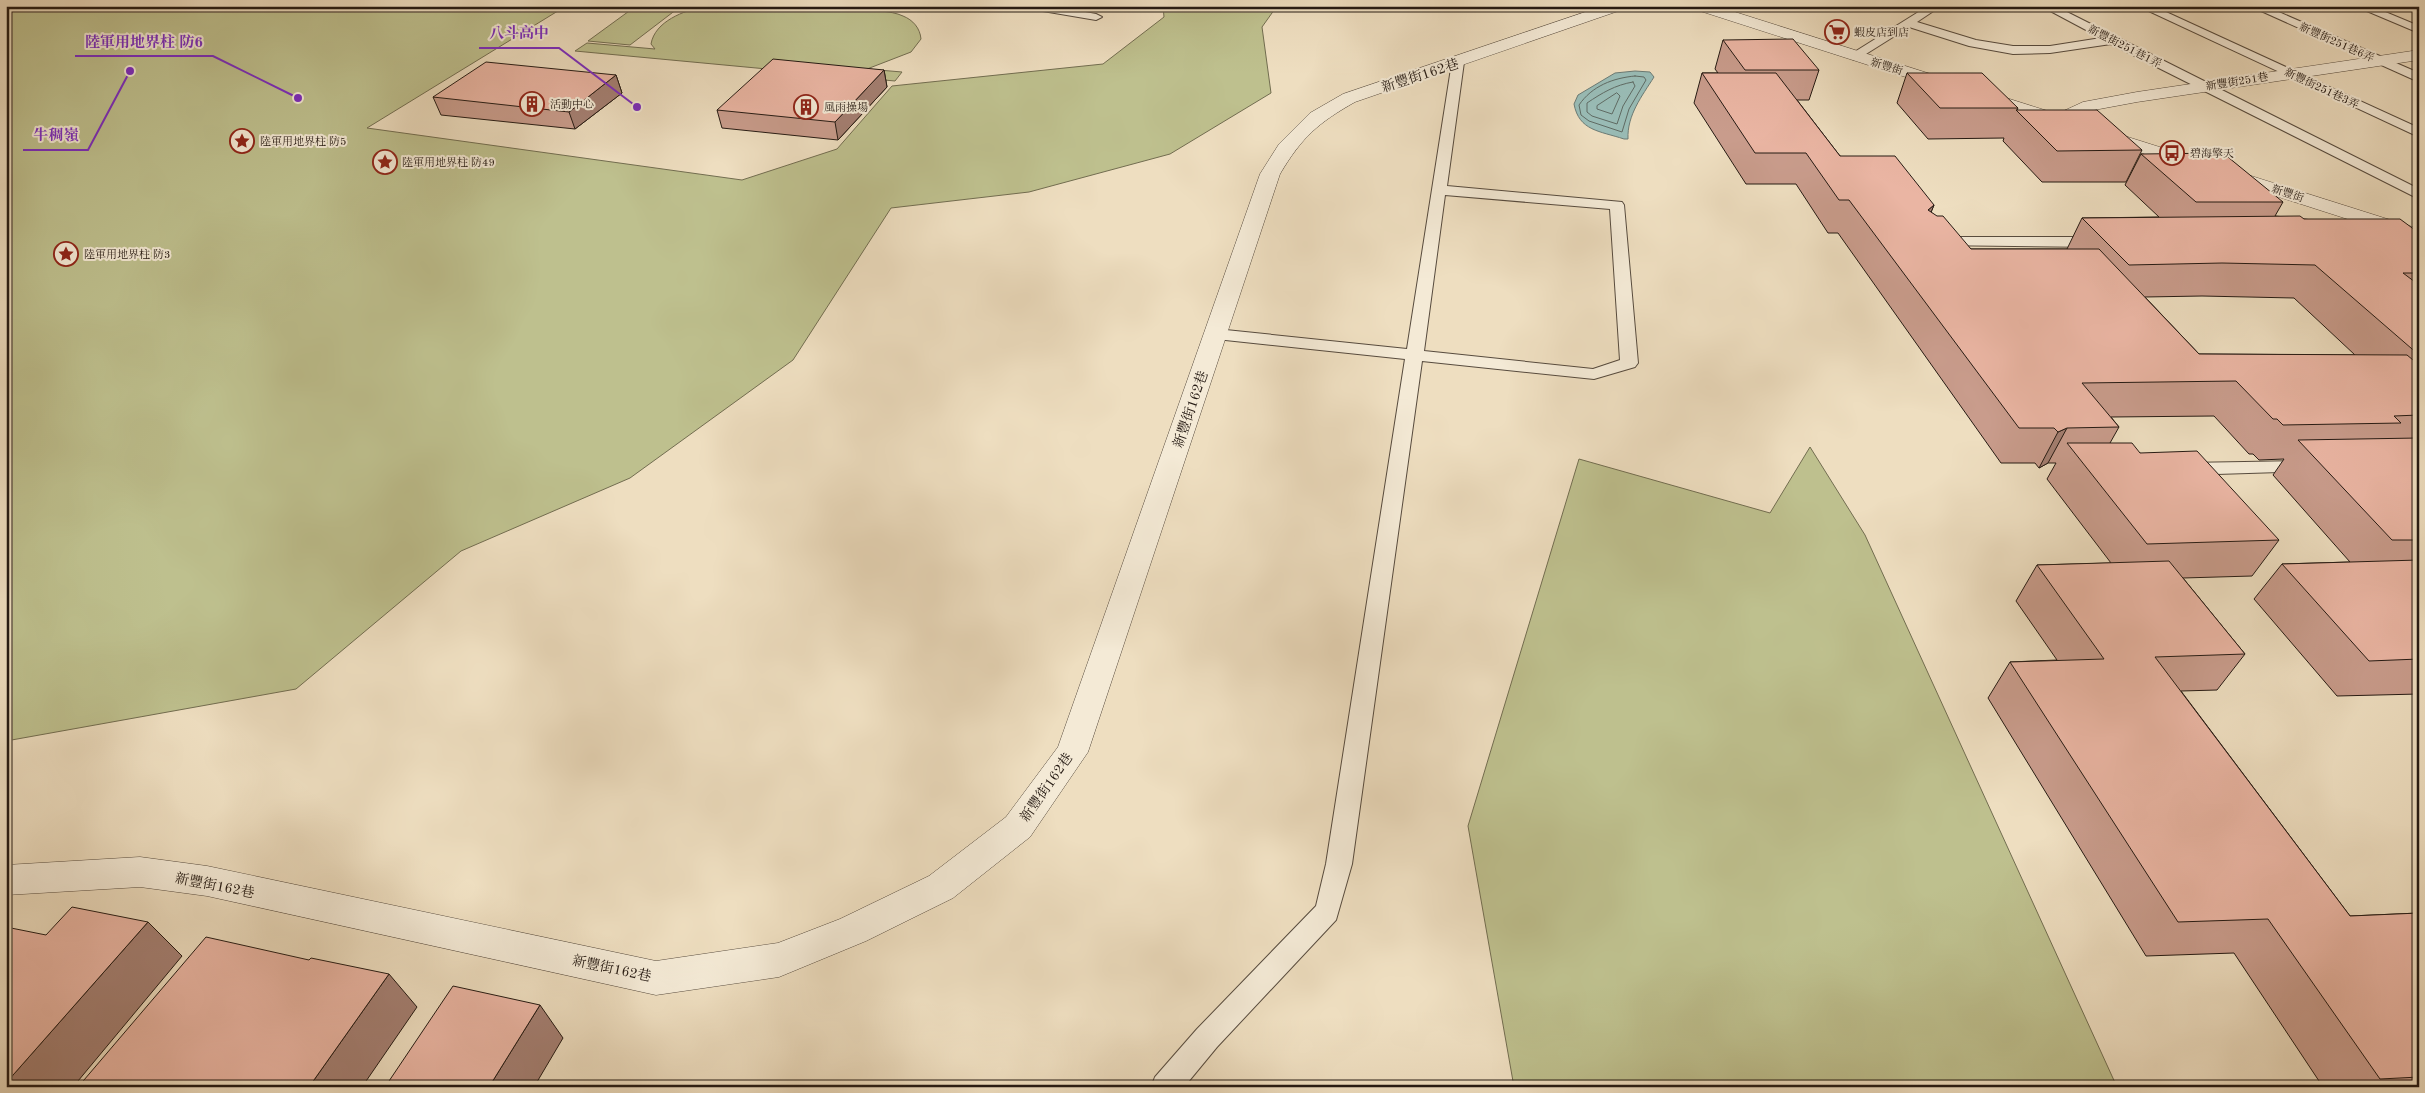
<svg xmlns="http://www.w3.org/2000/svg" width="2425" height="1093" font-family="'Old Standard TT','Noto Serif TC',serif">
  <style>
    .green { fill: #bec08e; stroke: #726d50 }
    .water { fill: #99bcb6; stroke: #6b7b75 }
    .lines { fill: none; stroke-linecap: round; stroke-linejoin: round }
    .shore { stroke: #5f6b64; stroke-width: 1 }
    .service-casing { stroke: #574b3e; stroke-width: 2 }
    .minor-casing { stroke: #574b3e; stroke-width: 1 }
    .service { fill: #f4ead6; fill-rule: evenodd }
    .minor { fill: #f4ead6; fill-rule: evenodd }
    .wall { fill: #c99c8c; stroke: #251a13; fill-rule: evenodd }
    .shaded-wall { fill: #a47f72; stroke: #251a13 }
    .building { fill: #eab5a3; stroke: #251a13 }
    .labels { text-anchor: middle; stroke-width: 4; stroke-linejoin: round; paint-order: stroke }
    .far-poi-label { font-size: 11px; fill: #251a13; stroke: #f4ead6; text-anchor: start }
    .far-street-label { font-size: 11px; fill: #251a13; stroke: #f4ead6 }
    .street-label { font-size: 14px; fill: #251a13; stroke: #f4ead6 }
    .leader { fill: none; stroke: #7b2cbf; stroke-width: 2 }
    .callout-dot { fill: #7b2cbf; stroke: #f4ead6; stroke-width: 2 }
    .callout-label { font-size: 15px; text-anchor: middle; font-weight: bold; fill: #7b2cbf; stroke: #f4ead6; stroke-width: 4; stroke-linejoin: round; paint-order: stroke }
  </style>
  <rect width="100%" height="100%" fill="#eedec0"/>
  <filter id="stains"><feTurbulence type="fractalNoise" baseFrequency=".004" numOctaves="4"/><feColorMatrix values="0 0 0 0 .2 0 0 0 0 .09 0 0 0 0 .02 0 0 0 .5 -.17"/></filter>
  <radialGradient id="worn" r=".72"><stop offset=".6" stop-color="#630" stop-opacity="0"/><stop offset="1" stop-color="#630" stop-opacity=".3"/></radialGradient>
  <g class="green">
    <path d="M6,6H566L367,128L742,180L837,149L892,86L1103,64L1164,17L1163,6H1277L1262,27L1271,93L1170,154L1029,192L891,208L793,360L630,478L461,551L296,689L6,741Z"/>
    <path d="M636,6H681L630,45L588,41Z"/>
    <path d="M704,6C756,6 807,6 858,10C872,11 890,10 903,16C913,20 920,28 921,39L911,52L867,69L902,72L895,81L575,51L587,43L655,49L651,44C655,21 684,11 704,6Z"/>
    <path d="M1810,447L1865,535L2117,1087H1514L1468,826L1579,459L1770,513Z"/>
  </g>
  <path class="water" d="M1635,71L1650,72L1654,77C1642,96 1627,115 1628,139H1624C1600,131 1579,131 1574,104L1578,95L1615,73Z"/>
  <g class="lines">
    <g class="shore">
      <path d="M1635,76L1644,77L1646,80L1629,109L1622,132L1589,121L1581,115L1579,105C1592,86 1613,78 1635,76Z"/>
      <path d="M1633,82L1635,86L1623,106L1617,124L1592,116L1587,112V103C1602,93 1615,85 1633,82Z"/>
      <path d="M1617,93L1620,96L1612,114L1597,109V106Z"/>
    </g>
    <defs>
      <g id="service">
        <path d="M1026,6H1053L1096,14L1102,17L1096,20L1031,9Z"/>
        <path d="M1928,6H1941L1917,22L1976,40L2013,46H2050L2101,38L2041,6H2055L2419,189V199L2111,44L2050,53L2013,54L1969,46L1909,27L1858,59L1854,60L1848,56Z"/>
        <path d="M2138,6H2153L2419,128V137Z"/>
        <path d="M2250,6H2265L2419,73V82Z"/>
        <path d="M2355,6H2371L2419,26V33Z"/>
        <path d="M1458,58L1464,62L1447,186L1622,202L1624,205L1638,363L1635,367L1594,379L1422,361L1352,864L1336,920L1217,1047L1184,1087H1151L1155,1077L1197,1029L1316,906L1326,864L1405,359L1216,339L1210,338L1208,334L1210,330L1216,329L1407,349L1452,62ZM1445,195L1610,209L1620,360L1593,369L1424,351Z"/>
        <path d="M1937,237H2098L2106,242L2098,247L1932,245L1929,242Z"/>
        <path d="M2306,461L2313,463L2315,467L2313,471L2185,475L2178,473L2176,469L2178,465L2185,463Z"/>
      </g>
      <g id="minor">
        <path d="M1603,6H1627L1624,9L1355,102C1318,123 1302,137 1280,174L1088,752L1030,837L953,898L866,941L779,977L656,995L207,896L140,887L6,895V865L140,857L207,866L656,961L778,943L840,919L929,876L1006,817L1058,747L1260,174L1279,144L1310,113L1343,94Z"/>
        <path d="M1691,6H1716L2057,114L2083,102L2137,92L2419,50V60L2137,102L2094,110L2074,120L2419,229V242L1694,9Z"/>
      </g>
    </defs>
    <use href="#service" class="service-casing"/>
    <use href="#minor" class="minor-casing"/>
    <use href="#service" class="service"/>
    <use href="#minor" class="minor"/>
  </g>
  <g class="wall">
    <path d="M1723,40L1819,70L1809,100H1797L1840,156L1934,205L1931,212L1971,249H2067L2082,218L2159,217L2125,185L2141,154L2283,202L2275,216L2304,219L2419,233V694L2337,696L2254,599L2282,564L2350,562L2273,475L2284,459L2259,460L2253,454H2249L2214,416L2111,417L2119,427L2110,443L2140,453L2279,540L2252,576L2183,578L2245,654L2217,690L2181,691L2350,916L2419,913V1087H2323L2234,953L2146,956L1988,698L2010,662L2057,660L2016,601L2037,565L2111,563L2047,479L2056,463H2048L2039,468L2035,463H2001L1838,233H1828L1796,184H1746L1694,103L1702,73H1718L1715,69ZM2202,296L2294,298L2355,355L2199,354L2145,297Z"/>
    <path d="M884,70L887,87L838,140L722,128L717,110Z"/>
    <path d="M1907,73L2018,108L2017,110L2142,150L2126,182H2042L2003,141L2004,138L1928,139L1897,103Z"/>
    <path d="M616,75L622,93L575,129L441,115L433,97Z"/>
  </g>
  <g class="shaded-wall">
    <path d="M884,70L887,87L838,140L835,122Z"/>
    <path d="M616,75L622,93L575,129L569,112Z"/>
    <path d="M1934,205L1921,237L1928,210Z"/>
    <path d="M2067,428L2048,463L2039,468L2058,432Z"/>
    <path d="M148,922L182,956L73,1087H6V1083Z"/>
    <path d="M389,974L417,1007L362,1087H309Z"/>
    <path d="M540,1005L563,1038L534,1087H489Z"/>
  </g>
  <g class="building">
    <path d="M1793,39L1819,70H1745L1723,40Z"/>
    <path d="M773,59L884,70L835,122L717,110Z"/>
    <path d="M486,62L616,75L569,112L433,97Z"/>
    <path d="M1702,73H1776L1840,156H1895L1934,205L1928,210L1937,216H1943L1971,249H2099L2199,354L2407,355L2419,365V415L2394,416L2401,423L2283,425L2277,419H2273L2236,381L2082,383L2119,427L2067,428L2058,432L2054,428H2019L1849,200H1839L1806,153H1755Z"/>
    <path d="M1907,73H1982L2018,108H1940Z"/>
    <path d="M2016,110H2097L2142,150L2057,151Z"/>
    <path d="M2223,153L2283,202H2196L2141,154Z"/>
    <path d="M2300,216L2304,219H2400L2419,233V273H2403L2419,285V355L2315,265L2222,263L2129,265L2082,218Z"/>
    <path d="M2418,438L2419,439V540H2392L2298,440Z"/>
    <path d="M2067,443H2132L2140,453L2197,451L2279,540L2147,544Z"/>
    <path d="M2419,560V659L2369,661L2282,564Z"/>
    <path d="M2169,561L2245,654L2155,657L2350,916L2419,913V1077L2380,1079L2268,919L2178,922L2010,662L2104,659L2037,565Z"/>
    <path d="M72,907L148,922L6,1083V927L46,935Z"/>
    <path d="M206,937L309,960L311,958L389,974L309,1087H78Z"/>
    <path d="M453,986L540,1005L489,1087H385Z"/>
  </g>
  <defs>
    <symbol id="supermarket-ring" viewBox="-11 -11 22 22"><circle r="9.5" fill="#f4ead6" stroke="#8f2418" stroke-width="1.5"/><path d="M-6-5.5h2.5l.6 2H6L4.5 2H-2.5L-4.4-4H-6ZM-1.5 3.2a1.3 1.3 0 1 0 .1 0ZM3 3.2a1.3 1.3 0 1 0 .1 0Z" fill="#8f2418"/></symbol>
    <symbol id="building-ring" viewBox="-11 -11 22 22"><circle r="9.5" fill="#f4ead6" stroke="#8f2418" stroke-width="1.5"/><path d="M-4-6H4V6H1V3H-1V6H-4ZM-2.5-4.3h1.7v1.8h-1.7ZM.8-4.3h1.7v1.8H.8ZM-2.5-1h1.7V.8h-1.7ZM.8-1h1.7V.8H.8Z" fill="#8f2418"/></symbol>
    <symbol id="sight-ring" viewBox="-11 -11 22 22"><circle r="9.5" fill="#f4ead6" stroke="#8f2418" stroke-width="1.5"/><path d="M0-6L1.8-2.2L6-1.7L2.9 1.2L3.7 5.4L0 3.3L-3.7 5.4L-2.9 1.2L-6-1.7L-1.8-2.2Z" fill="#8f2418"/></symbol>
    <symbol id="bus-ring" viewBox="-11 -11 22 22"><circle r="9.5" fill="#f4ead6" stroke="#8f2418" stroke-width="1.5"/><path d="M-5-6H5V4H4V6H2V4H-2V6H-4V4H-5ZM-3.5-4V0h7V-4ZM-3.5 1.2v1.5H-2V1.2ZM2 1.2v1.5H3.5V1.2Z" fill="#8f2418"/></symbol>
  </defs>
  <g fill-rule="evenodd">
    <use href="#supermarket-ring" x="1823" y="18" width="28" height="28"/>
    <use href="#building-ring" x="518" y="90" width="28" height="28"/>
    <use href="#building-ring" x="792" y="93" width="28" height="28"/>
    <use href="#sight-ring" x="228" y="127" width="28" height="28"/>
    <use href="#bus-ring" x="2158" y="139" width="28" height="28"/>
    <use href="#sight-ring" x="371" y="148" width="28" height="28"/>
    <use href="#sight-ring" x="52" y="240" width="28" height="28"/>
  </g>
  <g class="labels">
    <g class="far-poi-label">
      <text x="1854" y="36">蝦皮店到店</text>
      <text x="550" y="108">活動中心</text>
      <text x="824" y="111">風雨操場</text>
      <text x="260" y="145">陸軍用地界柱 防5</text>
      <text x="2190" y="157">碧海擎天</text>
      <text x="402" y="166">陸軍用地界柱 防49</text>
      <text x="84" y="258">陸軍用地界柱 防3</text>
    </g>
    <g class="far-street-label">
      <text transform="translate(2337 42) rotate(24)" y="4">新豐街251巷6弄</text>
      <text transform="translate(2125 46) rotate(27)" y="4">新豐街251巷1弄</text>
      <text transform="translate(1887 66) rotate(17)" y="4">新豐街</text>
      <text transform="translate(2237 81) rotate(-9)" y="4">新豐街251巷</text>
      <text transform="translate(2322 88) rotate(25)" y="4">新豐街251巷3弄</text>
      <text transform="translate(2288 193) rotate(18)" y="4">新豐街</text>
    </g>
    <g class="street-label">
      <text transform="translate(1420 75) rotate(-18)" y="5">新豐街162巷</text>
      <text transform="translate(1190 409) rotate(-71)" y="5">新豐街162巷</text>
      <text transform="translate(1046 787) rotate(-55)" y="5">新豐街162巷</text>
      <text transform="translate(215 885) rotate(11)" y="5">新豐街162巷</text>
      <text transform="translate(612 968) rotate(12)" y="5">新豐街162巷</text>
    </g>
  </g>
  <path class="leader" d="M637 107L559 48H479M298 98L213 56H75M130 71L88 150H23"/>
  <g class="callout-dot">
    <circle cx="637" cy="107" r="5"/>
    <circle cx="298" cy="98" r="5"/>
    <circle cx="130" cy="71" r="5"/>
  </g>
  <g class="callout-label">
    <text x="519" y="38">八斗高中</text>
    <text x="144" y="47">陸軍用地界柱 防6</text>
    <text x="56" y="140">牛稠嶺</text>
  </g>
  <rect width="2425" height="1093" fill="none" stroke="#eedec0" stroke-width="25"/>
  <rect x="8" y="8" width="2410" height="1078" fill="none" stroke="#251a13" stroke-width="2.5"/>
  <rect x="12" y="12" width="2400" height="1068" fill="none" stroke="#251a13"/>
  <rect width="100%" height="100%" filter="url(#stains)"/>
  <rect width="100%" height="100%" fill="url(#worn)"/>
</svg>
